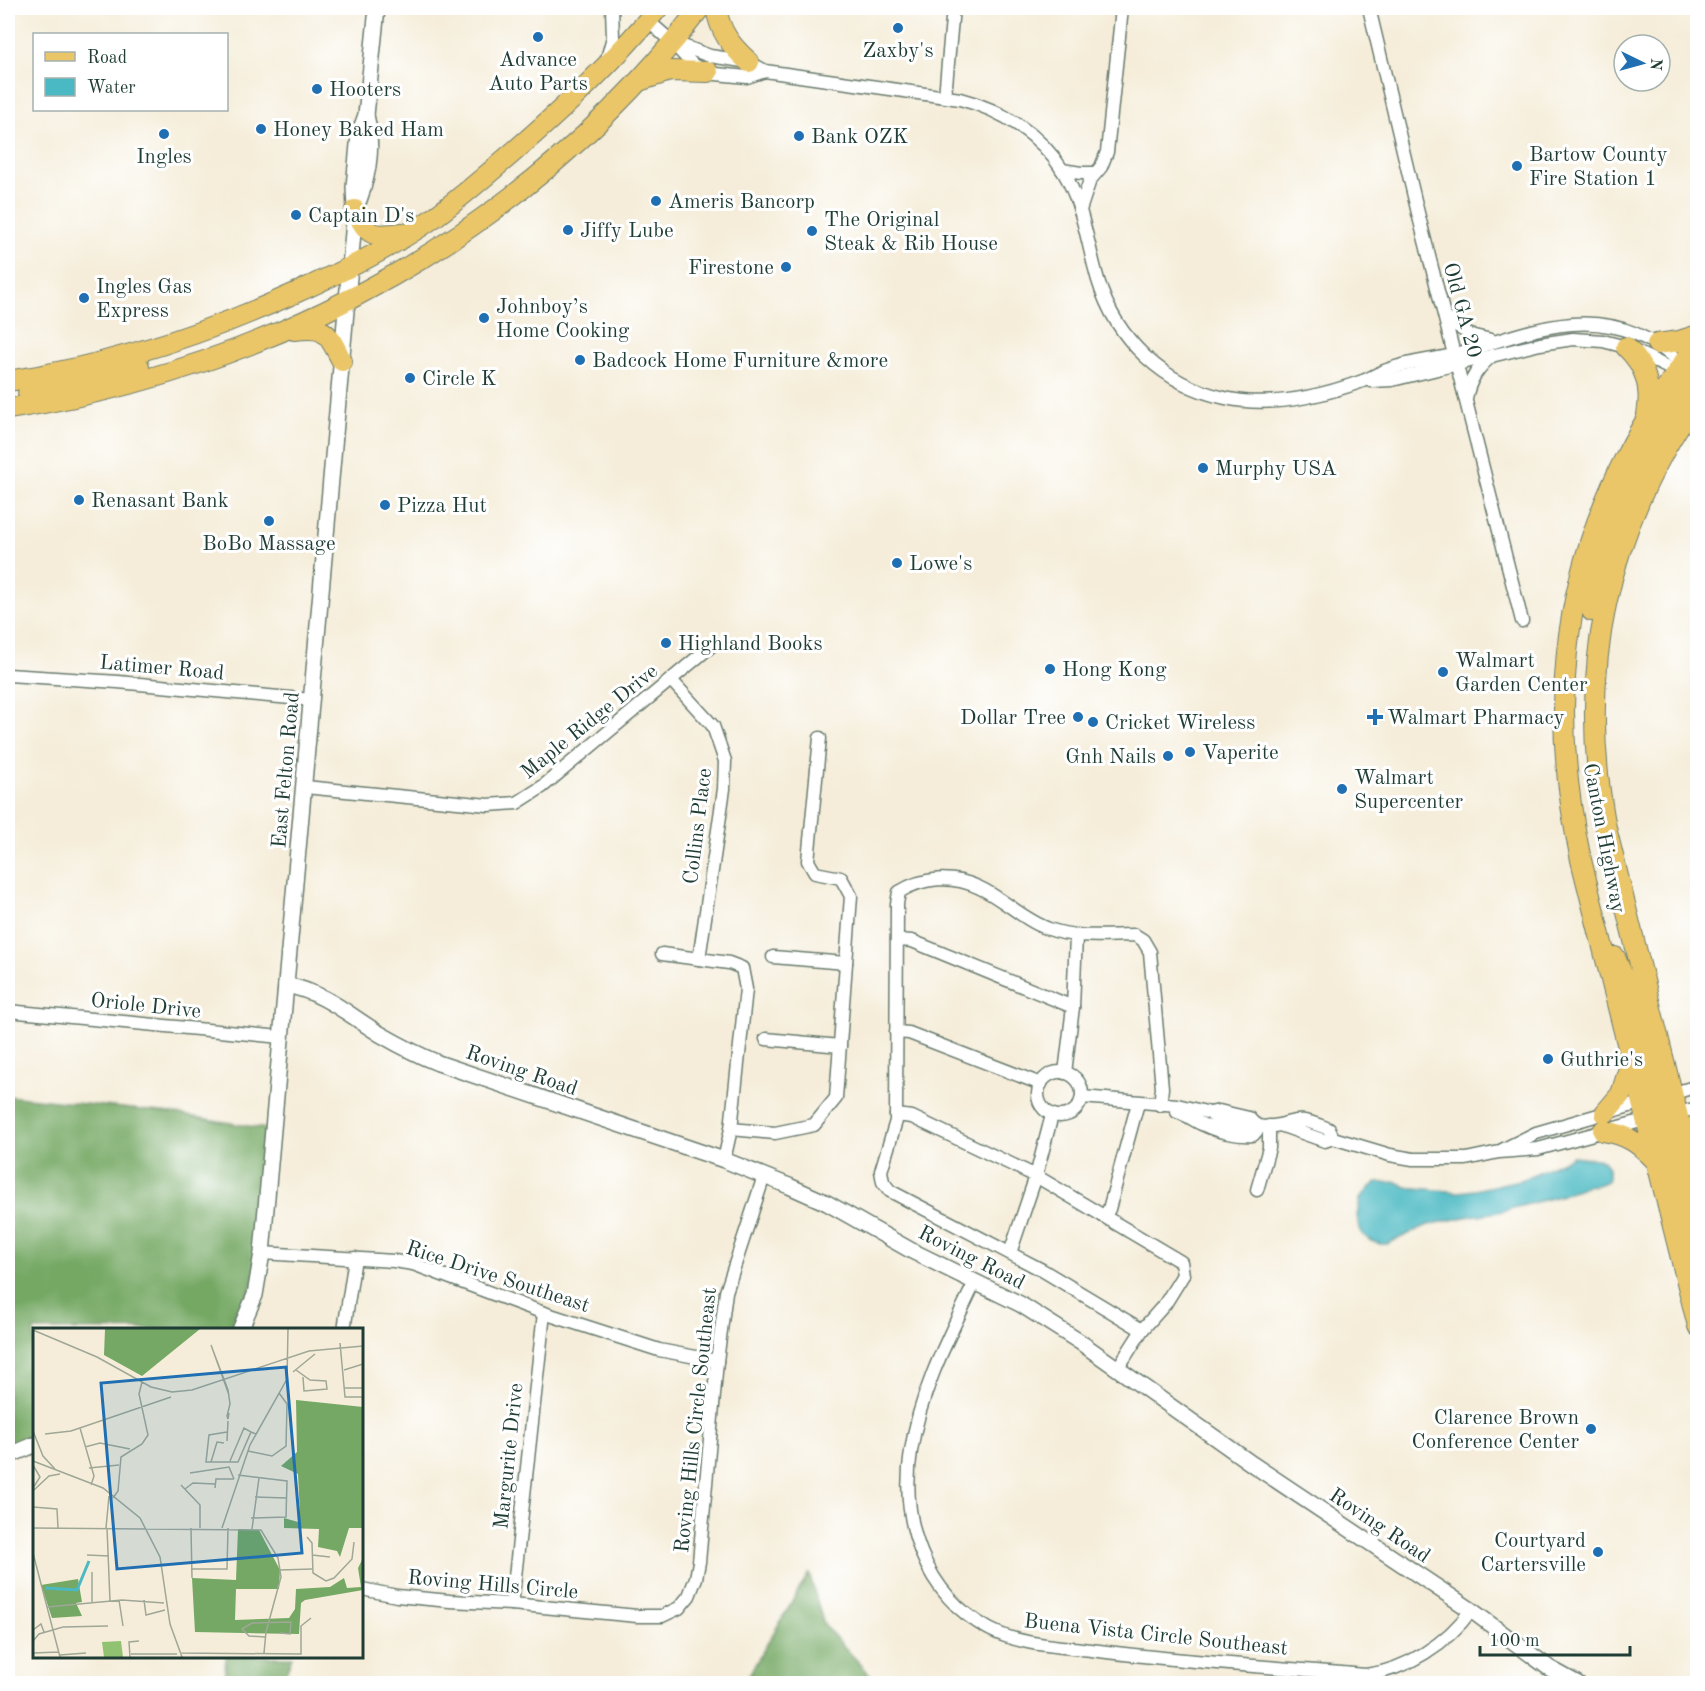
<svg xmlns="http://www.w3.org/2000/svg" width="1705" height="1691" font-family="'Old Standard TT',serif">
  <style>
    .forest { fill: #74a864; stroke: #4a724c; stroke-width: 1.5 }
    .water { fill: #4bb9c3; stroke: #357b7c; stroke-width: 1.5 }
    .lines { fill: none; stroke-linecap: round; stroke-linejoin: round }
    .minor-casing { stroke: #6a7b6e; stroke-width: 15 }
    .tertiary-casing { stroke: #6a7b6e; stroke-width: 18 }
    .primary-casing { stroke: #6a7b6e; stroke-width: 22 }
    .trunk-casing { stroke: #6a7b6e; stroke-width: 22 }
    .minor { stroke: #fff; stroke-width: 12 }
    .tertiary { stroke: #fff; stroke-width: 15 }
    .primary { stroke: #ebc669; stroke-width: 20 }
    .trunk { stroke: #ebc669; stroke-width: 20 }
    .poi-dot { fill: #1f6fb2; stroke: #fff; stroke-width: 2 }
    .labels { text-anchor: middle; stroke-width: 6; stroke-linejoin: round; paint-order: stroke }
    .poi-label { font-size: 21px; fill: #1f3d34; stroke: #fff; text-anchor: start }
    .street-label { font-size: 21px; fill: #1f3d34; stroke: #fff }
    .inset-river { fill: none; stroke: #4bb9c3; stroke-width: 3 }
    .inset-road { fill: none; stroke: #9fa797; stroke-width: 1.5 }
    .view { fill: #1f6fb2; fill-opacity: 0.15; stroke: #1f6fb2; stroke-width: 3 }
    .inset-edge { fill: none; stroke: #1f3d34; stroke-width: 3 }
  </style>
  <rect width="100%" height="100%" fill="#fff"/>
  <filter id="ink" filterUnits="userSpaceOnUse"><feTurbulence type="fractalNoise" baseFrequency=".0167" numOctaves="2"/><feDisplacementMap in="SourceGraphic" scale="12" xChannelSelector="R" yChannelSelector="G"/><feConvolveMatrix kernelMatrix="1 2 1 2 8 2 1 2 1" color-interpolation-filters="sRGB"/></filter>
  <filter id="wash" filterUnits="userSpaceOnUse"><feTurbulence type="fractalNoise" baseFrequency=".008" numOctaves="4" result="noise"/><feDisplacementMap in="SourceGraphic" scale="24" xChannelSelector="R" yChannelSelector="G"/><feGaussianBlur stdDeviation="1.35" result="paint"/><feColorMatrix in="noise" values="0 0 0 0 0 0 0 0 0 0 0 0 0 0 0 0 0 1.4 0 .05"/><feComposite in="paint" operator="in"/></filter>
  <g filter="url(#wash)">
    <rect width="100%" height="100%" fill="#f5edd9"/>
    <g class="forest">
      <path d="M8,1096L171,1113L272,1130L262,1253L238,1329L34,1330V1435L8,1445Z"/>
      <path d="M809,1573L824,1625L878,1683H744Z"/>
      <path d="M226,1657V1656L292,1657L282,1683H224Z"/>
    </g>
    <path class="water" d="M1573,1156L1603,1160L1608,1168V1181L1594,1186L1588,1185L1559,1196L1498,1212L1465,1217L1428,1225L1387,1244H1380L1371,1241L1363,1235L1359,1226L1357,1216L1360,1199L1370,1187L1377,1183L1397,1182L1406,1187L1458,1192L1475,1190L1524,1179Z"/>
  </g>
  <g filter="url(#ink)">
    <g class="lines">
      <defs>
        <g id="minor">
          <path d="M1369,8L1418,213L1522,621"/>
          <path d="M647,20L672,42L692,64L700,69L716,74L747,77L765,71"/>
          <path d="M672,42L710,56L749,62L765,71L960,99C1002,110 1040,134 1063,171C1083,204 1087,243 1098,280C1116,340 1164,385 1225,398C1269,408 1318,397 1360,382C1370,379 1379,372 1390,369C1411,361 1435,360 1457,354C1544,326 1611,296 1687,369"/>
          <path d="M606,62L613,37L612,8"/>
          <path d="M945,96L953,8"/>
          <path d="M1062,170L1081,173H1095"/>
          <path d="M1080,210L1090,180L1101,167L1107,152L1122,8"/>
          <path d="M1445,317L1470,335L1491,340"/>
          <path d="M1371,381L1392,380L1540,344L1573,339L1603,341L1626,347L1681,374"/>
          <path d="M1466,398C1470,379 1478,367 1493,355"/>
          <path d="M8,675L118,682L312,700"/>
          <path d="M671,680L713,726L725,761L724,789L699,959"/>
          <path d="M305,787L488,805L517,803L542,787L710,647"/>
          <path d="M897,940L912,941L1073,1007L1065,1073"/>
          <path d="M662,954L729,963L742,968L746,989L731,1129L724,1160"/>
          <path d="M773,957L846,963"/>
          <path d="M1073,1007L1076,936"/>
          <path d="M8,1011L281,1037"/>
          <path d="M896,1032L909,1033L1041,1084"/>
          <path d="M766,1039L840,1046"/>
          <circle cx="1060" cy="1094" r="22"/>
          <path d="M1667,1095L1698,1086"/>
          <path d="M1082,1097L1177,1105L1210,1113L1219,1111L1249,1118C1258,1130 1266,1127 1280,1125"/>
          <path d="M1177,1112C1188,1115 1194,1121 1204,1125C1218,1132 1237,1136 1253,1135L1260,1127"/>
          <path d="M1210,1113C1218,1122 1242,1130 1254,1124"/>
          <path d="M1672,1114L1698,1108"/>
          <path d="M896,1115L912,1117L1036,1176L1181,1262L1183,1275L1165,1304L1142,1330"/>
          <path d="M731,1129L775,1133L814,1125L836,1098L851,896L841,878L815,873L808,861L820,738"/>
          <path d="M1333,1138L1329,1129C1308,1121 1302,1117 1280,1125L1325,1141L1333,1138L1390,1155L1413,1159H1466L1499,1152L1538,1149L1652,1118"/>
          <path d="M1500,1151L1536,1133L1647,1101"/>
          <path d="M1257,1190L1269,1148V1126"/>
          <path d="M1104,1217L1109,1209L1138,1103"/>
          <path d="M262,1253L394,1261L413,1264L544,1313L659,1350L717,1361"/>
          <path d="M1010,1253L1036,1176L1052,1115"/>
          <path d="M975,1282C949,1336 920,1391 911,1451C900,1521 924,1594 989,1629C1019,1645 1058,1646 1091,1650C1182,1662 1274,1667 1366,1675C1406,1670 1448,1643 1471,1610"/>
          <path d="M344,1330L355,1258"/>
          <path d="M1118,1368L1142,1330L1042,1270L890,1191L883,1182L881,1171L896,1121L897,904L899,892C923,877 952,875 978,887C1003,898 1023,920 1049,929C1076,939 1107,935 1135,935L1143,940L1150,952L1162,1088L1160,1105"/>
          <path d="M362,1589L397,1596L450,1601L512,1604L637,1616H662L679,1608L689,1596L696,1578L699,1562L717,1361L726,1292L764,1176"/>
          <path d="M512,1604L544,1313"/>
        </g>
        <g id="tertiary">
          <path d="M359,200C369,173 373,143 366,115"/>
          <path d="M286,985C326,993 347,1014 380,1034C399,1045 418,1055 438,1063L724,1160L789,1186L827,1203L912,1251L1020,1304L1080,1342L1252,1464L1471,1610L1549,1668L1578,1684"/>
          <path d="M240,1330L255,1295L262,1253L355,210L354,187L359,134L366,115L377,8"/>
          <path d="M8,1456L34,1445"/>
        </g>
        <g id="primary">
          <path d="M716,8C720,32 731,46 749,62"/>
          <path d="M642,80L670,71L708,72"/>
          <path d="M355,210C369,237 372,237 402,233"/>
          <path d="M294,330C328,326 327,333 342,361"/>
          <path d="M8,381C107,366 202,335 293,294C340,273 387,250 429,221C457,201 484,177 510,155C563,109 614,62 658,8"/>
          <path d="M28,393L139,366"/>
          <path d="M8,409C280,368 532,228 700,8"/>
        </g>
        <g id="trunk">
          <path d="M1698,342C1672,378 1647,415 1627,454C1559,586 1550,717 1581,860L1698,1326"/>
          <path d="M1657,344L1679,341L1698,335"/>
          <path d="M1626,347C1646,366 1652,388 1647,415"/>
          <path d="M1698,397C1606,529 1576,671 1606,828L1698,1197"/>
          <path d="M1592,611C1605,516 1644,455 1693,375"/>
          <path d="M1615,957L1633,1001L1698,1263"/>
          <path d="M1605,1113L1621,1094L1631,1062"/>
          <path d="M1603,1131C1627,1134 1640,1144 1656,1161"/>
          <path d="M1687,1153L1698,1122"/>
        </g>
      </defs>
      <use href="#minor" class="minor-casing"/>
      <use href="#tertiary" class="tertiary-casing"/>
      <use href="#primary" class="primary-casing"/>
      <use href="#trunk" class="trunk-casing"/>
      <use href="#minor" class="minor"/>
      <use href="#tertiary" class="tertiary"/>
      <use href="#primary" class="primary"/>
      <use href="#trunk" class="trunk"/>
    </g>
  </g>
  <g class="poi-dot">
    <circle cx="898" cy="28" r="6"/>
    <circle cx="538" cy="37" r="6"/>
    <circle cx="317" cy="89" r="6"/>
    <circle cx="261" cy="129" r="6"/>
    <circle cx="164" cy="134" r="6"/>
    <circle cx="799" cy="136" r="6"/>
    <circle cx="1517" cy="166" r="6"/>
    <circle cx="656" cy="201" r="6"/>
    <circle cx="296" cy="215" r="6"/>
    <circle cx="568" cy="230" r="6"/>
    <circle cx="812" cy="231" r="6"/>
    <circle cx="786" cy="267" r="6"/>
    <circle cx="84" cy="298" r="6"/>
    <circle cx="484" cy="318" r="6"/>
    <circle cx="580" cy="360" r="6"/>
    <circle cx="410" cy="378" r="6"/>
    <circle cx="1203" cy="468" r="6"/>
    <circle cx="79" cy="500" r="6"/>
    <circle cx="385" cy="505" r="6"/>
    <circle cx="269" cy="521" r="6"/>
    <circle cx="897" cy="563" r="6"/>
    <circle cx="666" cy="643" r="6"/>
    <circle cx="1050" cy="669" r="6"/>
    <circle cx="1443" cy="672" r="6"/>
    <circle cx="1078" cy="717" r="6"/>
    <path d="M1372 708h6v6h6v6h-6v6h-6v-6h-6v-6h6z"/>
    <circle cx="1093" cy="722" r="6"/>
    <circle cx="1190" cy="752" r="6"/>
    <circle cx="1168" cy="756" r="6"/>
    <circle cx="1342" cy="789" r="6"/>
    <circle cx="1548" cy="1059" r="6"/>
    <circle cx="1591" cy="1429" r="6"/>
    <circle cx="1598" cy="1552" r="6"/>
  </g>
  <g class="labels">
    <g class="poi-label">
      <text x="898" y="57" text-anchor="middle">Zaxby's</text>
      <text x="538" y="66" text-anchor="middle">Advance<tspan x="538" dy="24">Auto Parts</tspan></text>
      <text x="329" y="96">Hooters</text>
      <text x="273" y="136">Honey Baked Ham</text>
      <text x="811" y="143">Bank OZK</text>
      <text x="1529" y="161">Bartow County<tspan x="1529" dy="24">Fire Station 1</tspan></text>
      <text x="164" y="163" text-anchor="middle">Ingles</text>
      <text x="668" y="208">Ameris Bancorp</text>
      <text x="308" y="222">Captain D's</text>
      <text x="824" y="226">The Original<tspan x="824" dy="24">Steak &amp; Rib House</tspan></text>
      <text x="580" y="237">Jiffy Lube</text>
      <text x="774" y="274" text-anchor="end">Firestone</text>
      <text x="96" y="293">Ingles Gas<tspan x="96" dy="24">Express</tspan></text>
      <text x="496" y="313">Johnboy’s<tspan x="496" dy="24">Home Cooking</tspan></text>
      <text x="592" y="367">Badcock Home Furniture &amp;more</text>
      <text x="422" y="385">Circle K</text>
      <text x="1215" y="475">Murphy USA</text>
      <text x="91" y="507">Renasant Bank</text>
      <text x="397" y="512">Pizza Hut</text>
      <text x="269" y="550" text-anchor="middle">BoBo Massage</text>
      <text x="909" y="570">Lowe's</text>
      <text x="678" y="650">Highland Books</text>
      <text x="1455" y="667">Walmart<tspan x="1455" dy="24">Garden Center</tspan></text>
      <text x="1062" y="676">Hong Kong</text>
      <text x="1066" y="724" text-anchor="end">Dollar Tree</text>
      <text x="1387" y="724">Walmart Pharmacy</text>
      <text x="1105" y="729">Cricket Wireless</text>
      <text x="1202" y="759">Vaperite</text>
      <text x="1156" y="763" text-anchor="end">Gnh Nails</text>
      <text x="1354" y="784">Walmart<tspan x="1354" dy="24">Supercenter</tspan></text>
      <text x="1560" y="1066">Guthrie's</text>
      <text x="1579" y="1424" text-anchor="end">Clarence Brown<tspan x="1579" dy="24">Conference Center</tspan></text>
      <text x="1586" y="1547" text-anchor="end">Courtyard<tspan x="1586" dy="24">Cartersville</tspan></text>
    </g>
    <g class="street-label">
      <text transform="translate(1463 310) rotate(75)" y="7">Old GA 20</text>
      <text transform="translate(162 667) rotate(5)" y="7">Latimer Road</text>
      <text transform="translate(589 721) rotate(-39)" y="7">Maple Ridge Drive</text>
      <text transform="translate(285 770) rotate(-85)" y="7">East Felton Road</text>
      <text transform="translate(697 826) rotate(-83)" y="7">Collins Place</text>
      <text transform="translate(1605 838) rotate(79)" y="7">Canton Highway</text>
      <text transform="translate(146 1005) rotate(6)" y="7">Oriole Drive</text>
      <text transform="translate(522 1070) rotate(19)" y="7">Roving Road</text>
      <text transform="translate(972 1257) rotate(27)" y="7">Roving Road</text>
      <text transform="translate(498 1276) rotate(18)" y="7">Rice Drive Southeast</text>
      <text transform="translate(695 1420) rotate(-84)" y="7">Roving Hills Circle Southeast</text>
      <text transform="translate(508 1456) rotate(-84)" y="7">Margurite Drive</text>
      <text transform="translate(1380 1525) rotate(34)" y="7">Roving Road</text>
      <text transform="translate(493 1584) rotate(5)" y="7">Roving Hills Circle</text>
      <text transform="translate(1156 1634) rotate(6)" y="7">Buena Vista Circle Southeast</text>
    </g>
  </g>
  <g transform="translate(33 1328)">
    <rect width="330" height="330" fill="#f5edd9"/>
    <path d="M88,313L90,329H71L69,314Z" fill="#91c272"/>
    <path d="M72,1H167L109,48L71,27ZM263,72L330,79V200H316L307,229L304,223L285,219L286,201L251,200V190L265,194L267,187L265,146L248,138L264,124ZM205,201L226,202L247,242L246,261H203L202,292L256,290L262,281L263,261L297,259L311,250L314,260L328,259L325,240L330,230V262L272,272L268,275L266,306L162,304L159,250L203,252ZM45,251L49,274L43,275L49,288L19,290L8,257Z" fill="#74a864"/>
    <path class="inset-river" d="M12,260L44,262L56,233"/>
    <path class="inset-road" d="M0,2L64,29L118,59L139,64L159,62L276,23L330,18M307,15L312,69H330M263,42L277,52L293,53L294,61L271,63L270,49M311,42L330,36M260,44L282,26M311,60H330M196,67L178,17L195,62L197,76L194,88L195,91L196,85M47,100L61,148L58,157M0,103L10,128L22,141M194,104L176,107L173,134H205L218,104L223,106M12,106L38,103L138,69M194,113L195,93M52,119L67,115L97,121M215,123L239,128L253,118L254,76L246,65M0,133L70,160L107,190L127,229L137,296L149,329M197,133L211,100L218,104M178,134L184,114L191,115M0,137L7,149L0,160M56,140L86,137M157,145L196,139L201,151M205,147L254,153L253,189L218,190M148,157L167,177V200M182,160L183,151H201M152,161L160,155L182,156M1,162L16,148L27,146M222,169L254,170M80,170L85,163L88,129L109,116L115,107L106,66L109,54M0,179L24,181L25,200M0,200L228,202L245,230L248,249L233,304L231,325M73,200L76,168M74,200L77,273M158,200L159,250M189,200L217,117L254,51L255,1M219,201L226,150M274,209L279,215L280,245L293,253L301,250L319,231L321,214M0,225L27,329M54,227L76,228M279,227L297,229M158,241H194L195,200M247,242L279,241M59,244V275M86,272L90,298M111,272L113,287L132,282M14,279L89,272L131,275M0,302L8,296L11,304M232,309L216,308L209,301L219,295L258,294L257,306L247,305M0,313L6,306L30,299L75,298M0,325L26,324M147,325L268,326V298L278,290M98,326H144M27,327L53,325M97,329L96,314L106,313"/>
    <path class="view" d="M253,39L269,225L84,241L68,55Z"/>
    <rect width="330" height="330" class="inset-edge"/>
  </g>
  <rect width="1705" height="1691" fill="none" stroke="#fff" stroke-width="30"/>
  <rect x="33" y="33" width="195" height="78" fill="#ffffff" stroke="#a5b1ae" stroke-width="1.5"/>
  <rect x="45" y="52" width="30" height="9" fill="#ebc669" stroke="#a5b1ae" stroke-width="1.5"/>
  <text x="87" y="63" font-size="18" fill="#1f3d34">Road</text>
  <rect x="45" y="78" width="30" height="18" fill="#4bb9c3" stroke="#a5b1ae" stroke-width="1.5"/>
  <text x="87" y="93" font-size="18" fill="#1f3d34">Water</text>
  <g transform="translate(1642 63) rotate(95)"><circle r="28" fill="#ffffff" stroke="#a5b1ae" stroke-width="1.5"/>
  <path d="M0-4.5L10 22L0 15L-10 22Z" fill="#1f6fb2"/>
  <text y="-9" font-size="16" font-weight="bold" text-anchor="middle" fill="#1f3d34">N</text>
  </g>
  <path d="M1480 1646v9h150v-9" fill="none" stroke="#1f3d34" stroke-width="3"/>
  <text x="1489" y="1646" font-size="18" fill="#1f3d34" stroke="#ffffff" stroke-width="4.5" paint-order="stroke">100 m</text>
</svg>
